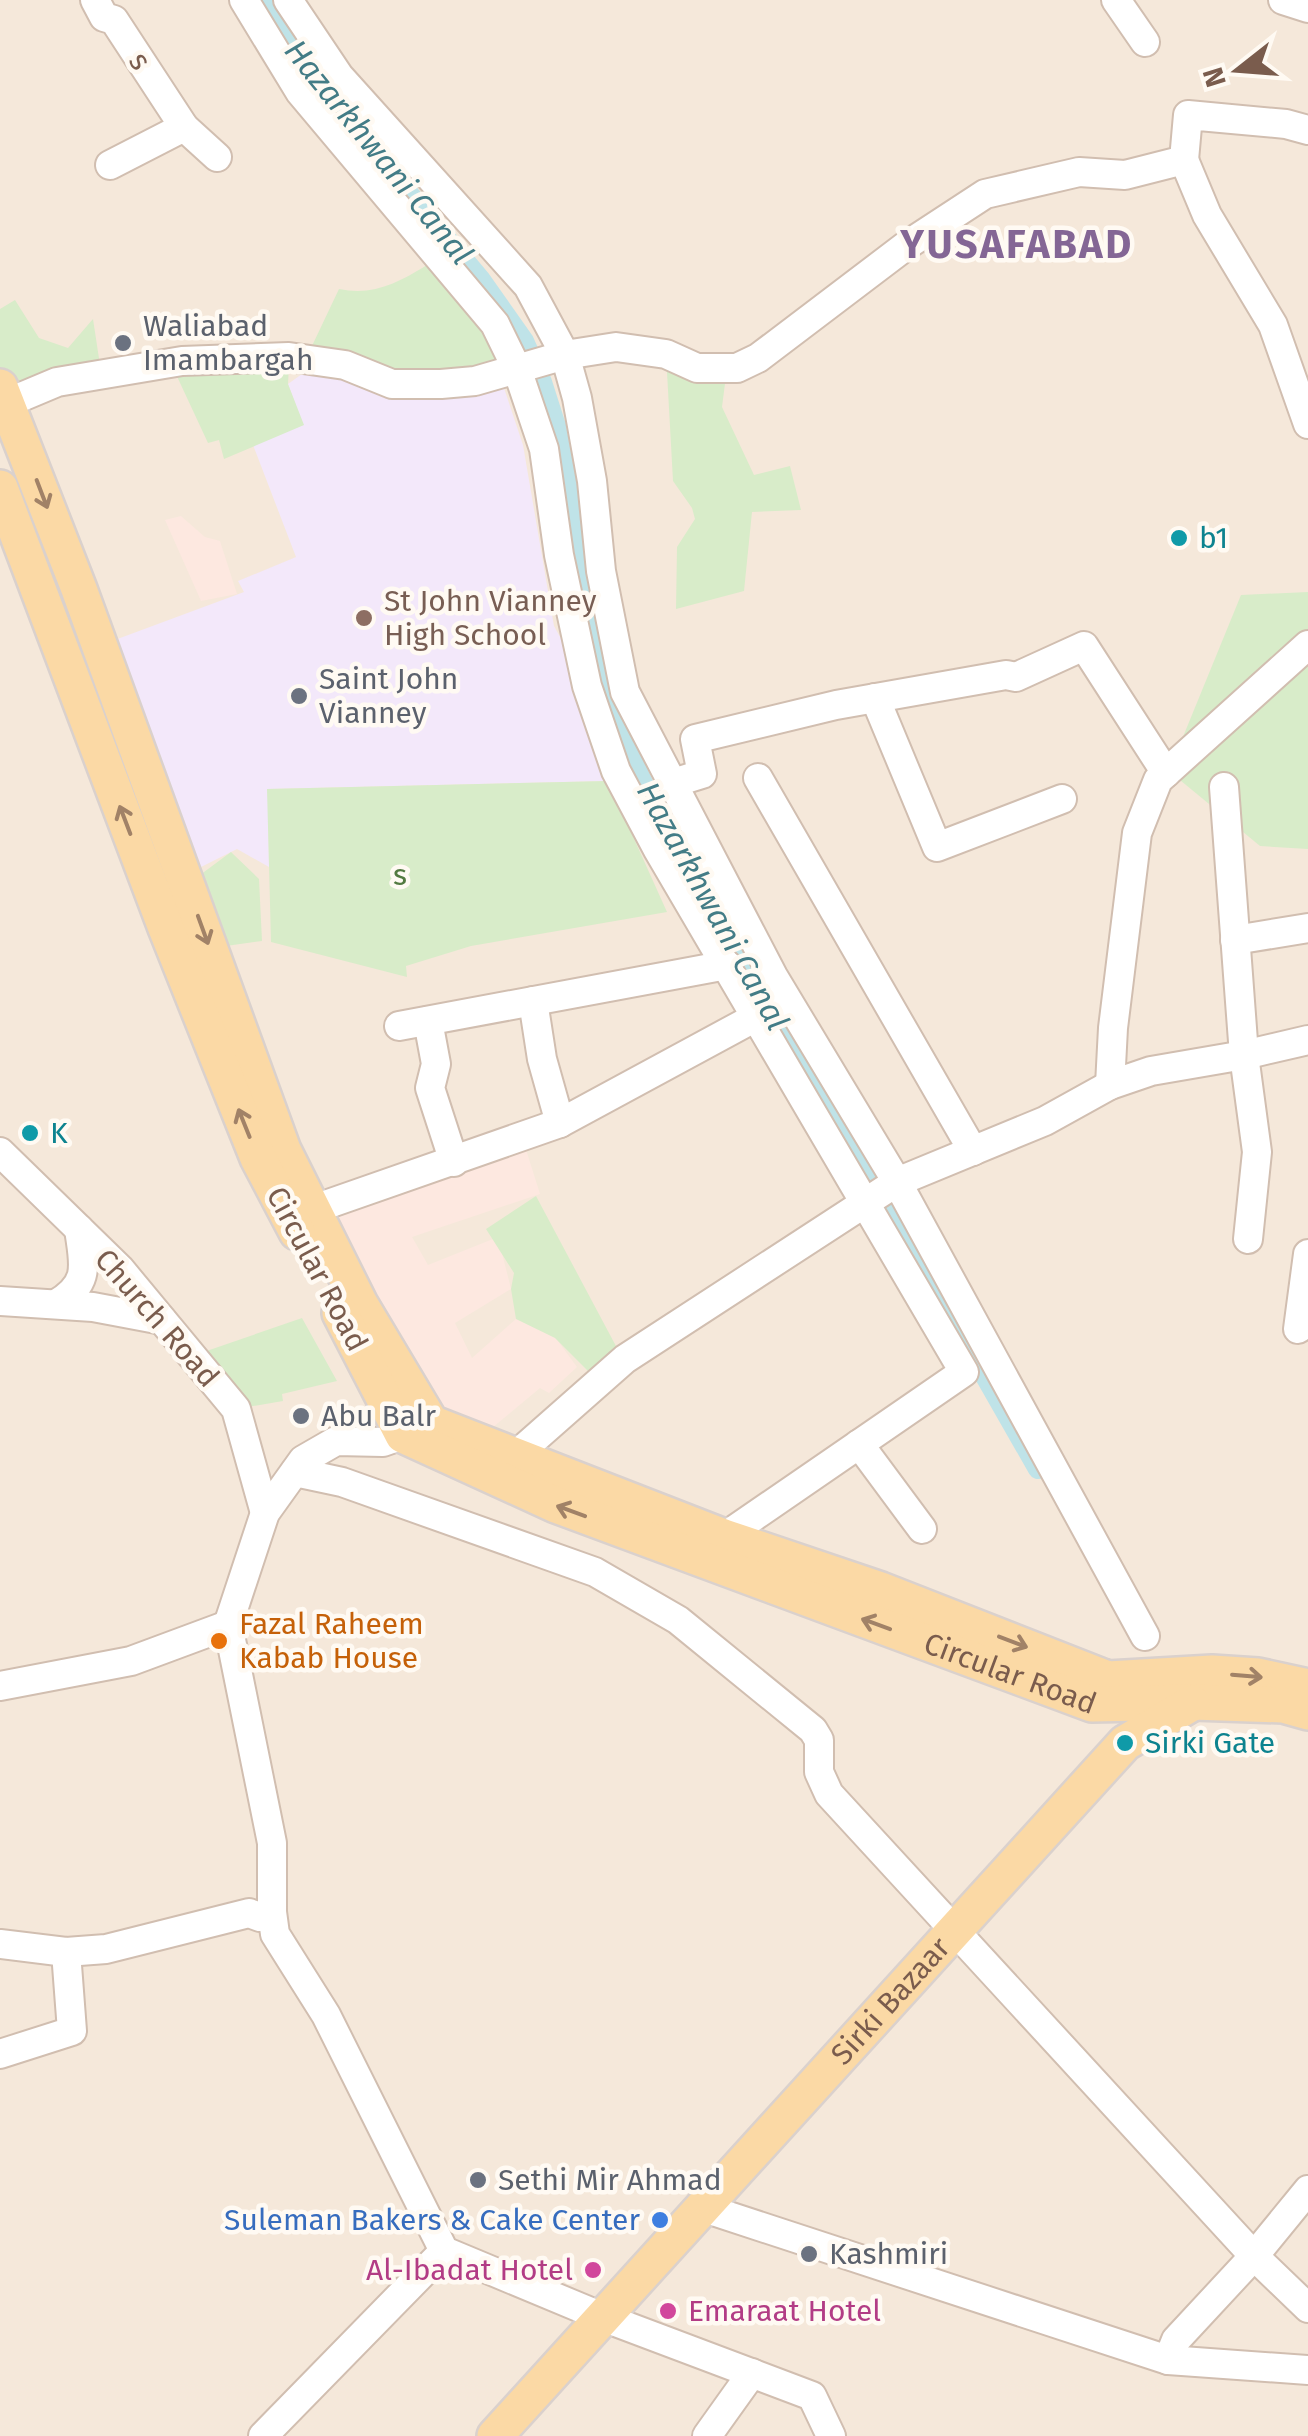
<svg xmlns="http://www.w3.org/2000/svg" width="1308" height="2436" font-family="'Fira Sans',sans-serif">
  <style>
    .residential { fill: #f5e8da }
    .commercial { fill: #fde8e0 }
    .education { fill: #f3e8fa }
    .green { fill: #d8ecc9 }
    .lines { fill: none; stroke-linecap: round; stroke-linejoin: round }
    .canal { stroke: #bfe3e8; stroke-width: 20 }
    .minor-casing { stroke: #d1beb0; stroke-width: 32 }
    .major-casing { stroke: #dad1cd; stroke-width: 40 }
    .minor { stroke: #fff; stroke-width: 28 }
    .major { stroke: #fbd9a5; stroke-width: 35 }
    .oneway { stroke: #a18267 }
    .worship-dot { fill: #6b7280; stroke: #fffaf3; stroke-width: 4 }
    .culture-dot { fill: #0f9aa8; stroke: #fffaf3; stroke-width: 4 }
    .education-dot { fill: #8d6e63; stroke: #fffaf3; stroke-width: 4 }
    .food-dot { fill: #e8710a; stroke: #fffaf3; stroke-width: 4 }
    .shop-dot { fill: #3f7fe0; stroke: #fffaf3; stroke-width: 4 }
    .hotel-dot { fill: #d1479c; stroke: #fffaf3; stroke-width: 4 }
    .labels { text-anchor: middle; stroke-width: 9; stroke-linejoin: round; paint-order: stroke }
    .street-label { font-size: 30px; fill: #7a5c4d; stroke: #fffaf3 }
    .worship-label { font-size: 30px; fill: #5b616d; stroke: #fffaf3; text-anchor: start }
    .culture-label { font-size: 30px; fill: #0d838f; stroke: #fffaf3; text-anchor: start }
    .education-label { font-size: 30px; fill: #785e54; stroke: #fffaf3; text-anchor: start }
    .park-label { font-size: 30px; fill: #537a41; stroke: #fffaf3 }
    .food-label { font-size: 30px; fill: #c56008; stroke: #fffaf3; text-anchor: start }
    .shop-label { font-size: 30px; fill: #366cbe; stroke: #fffaf3; text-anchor: end }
    .hotel-label { font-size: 30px; fill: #b23c85; stroke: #fffaf3; text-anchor: end }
    .water-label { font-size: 32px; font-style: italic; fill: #437c86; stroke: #fffaf3 }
    .district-label { font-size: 40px; font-weight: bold; letter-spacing: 2.5px; fill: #846695; stroke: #fffaf3 }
  </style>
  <rect width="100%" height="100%" fill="#fdf6ec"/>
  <rect class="residential" x="0" y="0" width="1308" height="2436"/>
  <g class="commercial">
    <path d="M181,516L205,537L220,541L237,594L201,601L165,520Z"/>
    <path d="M523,1140L540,1194L412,1237L428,1265L498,1237L511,1289L455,1323L472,1358L516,1319L544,1322L577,1367L549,1393L540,1388L492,1428L431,1423L328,1211Z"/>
  </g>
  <path class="education" d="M309,369L503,385L523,445L554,626L587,686L616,771L600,774L607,781L268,789L269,867L237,849L191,872L104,644L244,592L238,581L296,557L253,445L303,425L288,384Z"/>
  <g class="green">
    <path d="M427,265L480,317L501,366L393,377L311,348L339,289C373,296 398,283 427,265Z"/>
    <path d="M15,300L39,338L68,348L93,319L100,365L8,392L0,371V309Z"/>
    <path d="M666,354L727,368L722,407L754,475L790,466L801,510L752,512L744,591L676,609L677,547L695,519L692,508L673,481Z"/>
    <path d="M289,366L288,384L304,425L224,459L219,440L208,443L174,370Z"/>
    <path d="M1308,592V849L1260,846L1169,771L1241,595Z"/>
    <path d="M608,781L667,912L471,946L406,966L407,977L271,942L267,789Z"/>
    <path d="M231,852L259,879L262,941L226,946L200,875Z"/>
    <path d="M536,1196L617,1348L591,1374L555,1338L516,1319L511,1289L514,1273L486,1229Z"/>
    <path d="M302,1318L337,1381L282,1394L283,1401L236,1409L192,1356Z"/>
  </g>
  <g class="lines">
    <path class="canal" d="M263,0L315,81L481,280L524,341L542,382L556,426L608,706L668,838L852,1143L1038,1469"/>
    <defs>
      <g id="minor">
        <path d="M95,0L104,17L114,20L184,127L217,157"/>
        <path d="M244,0L300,92L495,324L517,369L544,449L559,555L587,686L616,771L658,850L964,1372L724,1537"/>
        <path d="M288,0L339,76L528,286L565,355L577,398L592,481L601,571L625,692L773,976L897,1182L1145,1636"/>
        <path d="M1116,0L1145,42"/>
        <path d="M1283,0L1308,8"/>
        <path d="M1184,160L1188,115L1286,124L1308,130"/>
        <path d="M110,165L184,127"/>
        <path d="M7,403L57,382L182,361L289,357L345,365L392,384H441L475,381L565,355L616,347L666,354L697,368H737L758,358L907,245L985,194L1079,172L1125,175L1184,160L1207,215L1273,325L1308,424"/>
        <path d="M875,698L937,847L1062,799"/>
        <path d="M758,778L973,1151"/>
        <path d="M673,783L702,774L695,739L836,705L1006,675L1016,677L1084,646L1166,773"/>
        <path d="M1224,787L1244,1055L1257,1152L1248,1239"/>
        <path d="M1235,940L1308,928"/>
        <path d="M533,1001L542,1059L560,1123"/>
        <path d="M428,1021L436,1064L430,1088L454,1162"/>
        <path d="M399,1026L727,965"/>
        <path d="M1110,1085L1113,1028L1137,833L1158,780L1308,645"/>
        <path d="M0,1152L120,1269L236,1409L265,1513"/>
        <path d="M311,1210L560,1123L756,1017"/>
        <path d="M0,1301L93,1307L162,1320"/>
        <path d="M56,1304C91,1283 84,1265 79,1229"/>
        <path d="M1298,1329L1308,1254"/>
        <path d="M403,1435L383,1442L336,1441L303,1460L265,1513L228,1625L272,1843V1912L275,1934L326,2015L444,2251L605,2318L812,2396L831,2436"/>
        <path d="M859,1444L922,1529"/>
        <path d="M515,1456L625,1359L897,1182L1045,1121L1110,1085L1151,1071L1244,1055L1308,1040"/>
        <path d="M295,1472L342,1482L595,1572L678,1620L813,1730L819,1740V1772L829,1794L1254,2256L1308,2308"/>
        <path d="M0,1686L131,1661L228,1625"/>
        <path d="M0,1944L66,1952L106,1949L249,1913L260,1917L272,1912"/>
        <path d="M0,2054L72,2031L66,1952"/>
        <path d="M704,2208L1168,2360L1308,2370"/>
        <path d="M1168,2360L1176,2340L1254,2256L1308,2190"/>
        <path d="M263,2436L444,2251"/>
        <path d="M707,2436L752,2373"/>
      </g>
      <g id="major">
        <path d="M0,387L79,589L283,1150L360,1304L431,1423L724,1537L881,1590L1108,1679L1212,1673L1258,1676L1308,1687"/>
        <path d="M0,488L166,928L258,1158L297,1232"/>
        <path id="s1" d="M340,1313L403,1435L556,1505L1092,1704L1193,1702L1283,1705L1308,1712"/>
        <path id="s2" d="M495,2436L1125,1743L1192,1703"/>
      </g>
    </defs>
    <use href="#minor" class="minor-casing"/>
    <use href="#major" class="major-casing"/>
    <use href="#minor" class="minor"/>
    <use href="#major" class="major"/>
  </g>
  <defs><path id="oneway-shaft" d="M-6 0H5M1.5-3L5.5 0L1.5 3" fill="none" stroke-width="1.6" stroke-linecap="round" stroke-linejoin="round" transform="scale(2.5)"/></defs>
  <g class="oneway">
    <use href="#oneway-shaft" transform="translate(42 494) rotate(69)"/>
    <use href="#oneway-shaft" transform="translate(125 820) rotate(-111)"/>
    <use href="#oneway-shaft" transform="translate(203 930) rotate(70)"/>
    <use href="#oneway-shaft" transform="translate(244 1123) rotate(-112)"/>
    <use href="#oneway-shaft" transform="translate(571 1511) rotate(-160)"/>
    <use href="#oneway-shaft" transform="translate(876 1624) rotate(-160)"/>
    <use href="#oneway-shaft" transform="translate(1013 1642) rotate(21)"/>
    <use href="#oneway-shaft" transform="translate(1247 1676) rotate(5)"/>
  </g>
  <g class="worship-dot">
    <circle cx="123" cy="343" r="10"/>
    <circle cx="299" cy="696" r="10"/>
    <circle cx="301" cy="1416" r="10"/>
    <circle cx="478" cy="2180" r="10"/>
    <circle cx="809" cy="2254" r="10"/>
  </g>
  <g class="culture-dot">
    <circle cx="1179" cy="538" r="10"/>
    <circle cx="30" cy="1133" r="10"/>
    <circle cx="1125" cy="1743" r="10"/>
  </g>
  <circle class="education-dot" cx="364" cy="618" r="10"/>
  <circle class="food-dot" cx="219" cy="1641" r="10"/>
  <circle class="shop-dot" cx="660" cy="2220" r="10"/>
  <g class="hotel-dot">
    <circle cx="593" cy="2270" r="10"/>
    <circle cx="668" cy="2311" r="10"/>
  </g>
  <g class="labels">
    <g class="street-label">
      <text transform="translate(140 61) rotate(57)" y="10">s</text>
      <text transform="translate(317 1269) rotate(62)" y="10">Circular Road</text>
      <text transform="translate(157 1318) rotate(49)" y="10">Church Road</text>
      <text dy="10" stroke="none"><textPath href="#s1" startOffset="790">Circular Road</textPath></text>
      <text dy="10" stroke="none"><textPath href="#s2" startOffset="588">Sirki Bazaar</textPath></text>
    </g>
    <g class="worship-label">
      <text x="143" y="336">Waliabad<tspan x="143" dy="34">Imambargah</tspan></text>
      <text x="319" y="689">Saint John<tspan x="319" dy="34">Vianney</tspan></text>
      <text x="321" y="1426">Abu Balr</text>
      <text x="498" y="2190">Sethi Mir Ahmad</text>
      <text x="829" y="2264">Kashmiri</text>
    </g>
    <g class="culture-label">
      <text x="1199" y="548">b1</text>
      <text x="50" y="1143">K</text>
      <text x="1145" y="1753">Sirki Gate</text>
    </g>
    <g class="education-label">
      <text x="384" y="611">St John Vianney<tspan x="384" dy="34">High School</tspan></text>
    </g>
    <g class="park-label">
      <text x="400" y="885">s</text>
    </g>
    <g class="food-label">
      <text x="239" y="1634">Fazal Raheem<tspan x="239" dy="34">Kabab House</tspan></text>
    </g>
    <g class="shop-label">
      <text x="640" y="2230">Suleman Bakers &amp; Cake Center</text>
    </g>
    <g class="hotel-label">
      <text x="573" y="2280">Al-Ibadat Hotel</text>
      <text x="688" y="2321" text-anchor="start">Emaraat Hotel</text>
    </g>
    <g class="water-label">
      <text transform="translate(379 152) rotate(51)" y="11">Hazarkhwani Canal</text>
      <text transform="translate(713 906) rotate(61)" y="11">Hazarkhwani Canal</text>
    </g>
    <g class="district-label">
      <text x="1017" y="258">YUSAFABAD</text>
    </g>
  </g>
  <g transform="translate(1238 70) rotate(253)" stroke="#fffaf3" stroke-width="8" paint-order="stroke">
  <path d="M0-8L18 38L0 25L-18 38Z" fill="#7a5c4d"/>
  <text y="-15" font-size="28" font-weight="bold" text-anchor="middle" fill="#7a5c4d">N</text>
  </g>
</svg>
